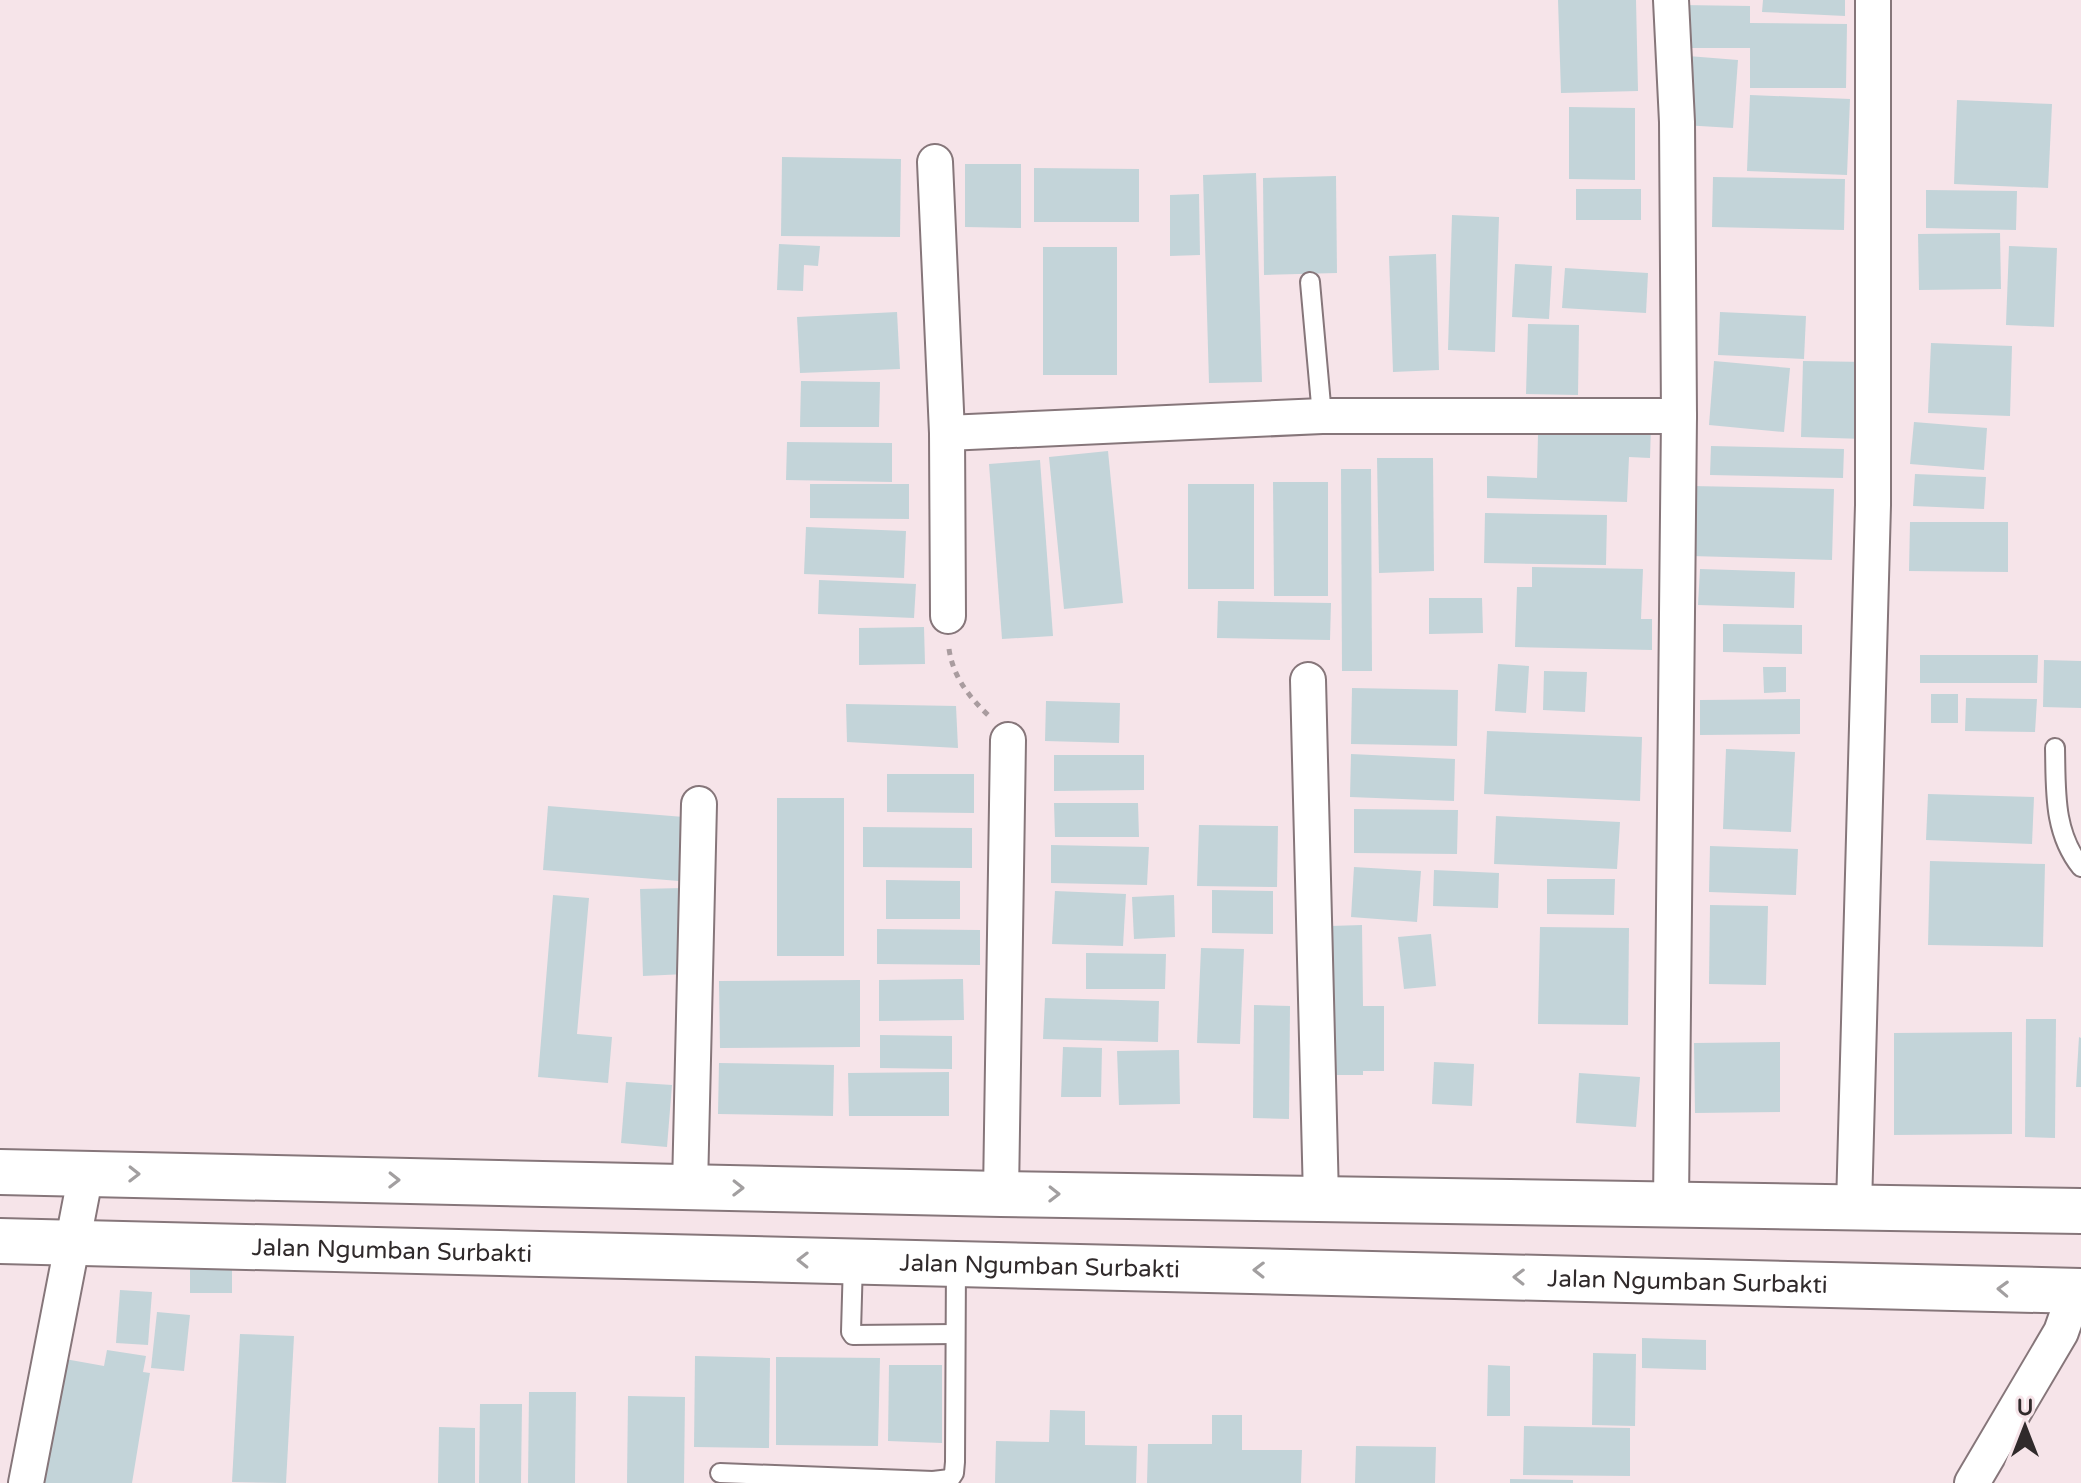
<svg xmlns="http://www.w3.org/2000/svg" width="2081" height="1483" font-family="'Varela Round',sans-serif">
  <style>
    .building { fill: #c3d4d9 }
    .lines { fill: none; stroke-linecap: round; stroke-linejoin: round }
    .service-casing { stroke: #86767a; stroke-width: 22 }
    .minor-casing { stroke: #86767a; stroke-width: 38 }
    .trunk-casing { stroke: #86767a; stroke-width: 48 }
    .path { stroke: #a99c9f; stroke-width: 5; stroke-dasharray: 6 6; stroke-linecap: butt }
    .service { stroke: #fff; stroke-width: 18 }
    .minor { stroke: #fff; stroke-width: 34 }
    .trunk { stroke: #fff; stroke-width: 44 }
    .oneway { stroke: #a29fa0 }
    .labels { text-anchor: middle; stroke-width: 6; stroke-linejoin: round; paint-order: stroke }
    .street-label { font-size: 24px; fill: #302a2b; stroke: #f6e4e9 }
  </style>
  <rect width="100%" height="100%" fill="#f6e4e9"/>
  <g class="building">
    <path d="M1558,0H1636L1638,91L1561,93Z"/>
    <path d="M1763,0H1845V16L1762,12Z"/>
    <path d="M1682,5L1750,6V23L1847,24L1846,88H1750V48H1681Z"/>
    <path d="M1688,56L1738,60L1733,128L1683,125Z"/>
    <path d="M1750,95L1850,99L1847,175L1747,171Z"/>
    <path d="M1957,100L2052,104L2048,188L1954,184Z"/>
    <path d="M1569,107L1635,108V180L1569,179Z"/>
    <path d="M782,157L901,159L900,237L781,236Z"/>
    <path d="M965,164H1021V228L965,227Z"/>
    <path d="M1034,168L1139,169V222H1034Z"/>
    <path d="M1256,173L1262,382L1209,383L1203,175Z"/>
    <path d="M1336,176L1337,273L1264,275L1263,178Z"/>
    <path d="M1713,177L1845,179L1844,230L1712,227Z"/>
    <rect x="1576" y="189" width="65" height="31"/>
    <path d="M1926,190L2017,191L2016,230L1926,228Z"/>
    <path d="M1199,194L1200,255L1170,256V195Z"/>
    <path d="M1452,215L1499,217L1495,352L1448,350Z"/>
    <path d="M2000,233L2001,289L1919,290L1918,234Z"/>
    <path d="M779,244L820,246L818,266L804,265L803,291L777,290Z"/>
    <path d="M2009,246L2057,248L2054,327L2006,325Z"/>
    <rect x="1043" y="247" width="74" height="128"/>
    <path d="M1436,254L1439,370L1393,372L1389,256Z"/>
    <path d="M1515,264L1552,266L1549,319L1512,317Z"/>
    <path d="M1565,268L1648,273L1646,313L1562,308Z"/>
    <path d="M897,312L900,369L800,373L797,317Z"/>
    <path d="M1720,312L1806,316L1804,359L1718,355Z"/>
    <path d="M1528,324L1579,325L1578,395L1526,394Z"/>
    <path d="M1931,343L2012,346L2010,416L1928,413Z"/>
    <path d="M1714,361L1790,368L1784,432L1709,425Z"/>
    <path d="M1803,361L1866,362L1864,439L1801,437Z"/>
    <path d="M801,381L880,382L879,427H800Z"/>
    <path d="M1576,422L1651,425L1650,458L1629,457L1627,502L1487,498V476L1537,478L1538,434L1576,435Z"/>
    <path d="M1914,422L1987,428L1984,470L1910,464Z"/>
    <path d="M787,442L892,443V482L786,480Z"/>
    <path d="M1711,446L1844,449L1843,478L1710,475Z"/>
    <path d="M1108,451L1123,603L1064,609L1049,457Z"/>
    <path d="M1377,458H1433L1434,571L1379,573Z"/>
    <path d="M1040,460L1053,636L1002,639L989,464Z"/>
    <path d="M1341,469H1371L1372,671H1342Z"/>
    <path d="M1915,474L1986,477L1984,509L1913,506Z"/>
    <path d="M1273,482H1328V596H1274Z"/>
    <path d="M810,484H909V519L810,518Z"/>
    <rect x="1188" y="484" width="66" height="105"/>
    <path d="M1692,486L1834,489L1832,560L1691,556Z"/>
    <path d="M1485,513L1607,515L1606,565L1484,563Z"/>
    <path d="M1910,522H2008V572L1909,571Z"/>
    <path d="M806,527L906,531L904,578L804,574Z"/>
    <path d="M1532,567L1643,569L1641,619H1652V650L1515,647L1517,587H1532Z"/>
    <path d="M1700,569L1795,572L1794,608L1698,605Z"/>
    <path d="M819,580L916,584L914,618L818,614Z"/>
    <path d="M1429,598H1482L1483,633L1429,634Z"/>
    <path d="M1218,601L1331,603L1330,640L1217,638Z"/>
    <path d="M1723,624L1802,625V654L1723,652Z"/>
    <path d="M924,627L925,664L859,665V628Z"/>
    <path d="M1920,655H2038L2037,683H1920Z"/>
    <path d="M2044,660L2081,661V708L2043,707Z"/>
    <path d="M1498,664L1529,666L1526,713L1495,711Z"/>
    <path d="M1763,667H1786V692L1764,693Z"/>
    <path d="M1544,671L1587,672L1585,712L1543,710Z"/>
    <path d="M1352,688L1458,690L1457,746L1351,744Z"/>
    <rect x="1931" y="694" width="27" height="29"/>
    <path d="M1966,698L2037,699L2035,732L1965,731Z"/>
    <path d="M1800,699V734L1700,735V700Z"/>
    <path d="M1046,701L1120,703L1119,743L1045,741Z"/>
    <path d="M846,704L956,706L958,748L847,742Z"/>
    <path d="M1487,731L1642,737L1640,801L1484,794Z"/>
    <path d="M1726,749L1795,752L1791,832L1723,829Z"/>
    <path d="M1351,754L1455,759L1454,801L1350,797Z"/>
    <path d="M1054,755H1144V790L1054,791Z"/>
    <path d="M887,774H974V813L887,812Z"/>
    <path d="M1928,794L2034,797L2032,844L1926,840Z"/>
    <rect x="777" y="798" width="67" height="158"/>
    <path d="M1054,803H1138L1139,837H1055Z"/>
    <path d="M548,806L684,817L679,881L543,870Z"/>
    <path d="M1354,809L1458,810L1457,854L1354,853Z"/>
    <path d="M1496,816L1620,822L1617,869L1494,864Z"/>
    <path d="M1199,825L1278,826L1277,887L1197,886Z"/>
    <path d="M863,827L972,828V868L863,867Z"/>
    <path d="M1051,845L1149,847L1147,885L1051,883Z"/>
    <path d="M1710,846L1798,849L1796,895L1709,892Z"/>
    <path d="M1930,861L2045,864L2043,947L1928,945Z"/>
    <path d="M1354,867L1421,871L1417,922L1351,917Z"/>
    <path d="M1434,870L1499,873L1498,908L1433,906Z"/>
    <path d="M1547,879H1615L1614,915L1547,914Z"/>
    <path d="M886,880L960,881V919H886Z"/>
    <path d="M683,888L686,974L643,976L640,889Z"/>
    <path d="M1212,890L1273,891V934L1212,933Z"/>
    <path d="M1055,891L1126,894L1123,946L1052,944Z"/>
    <path d="M553,895L589,898L577,1034L612,1037L608,1083L538,1077Z"/>
    <path d="M1174,895L1175,937L1134,939L1132,897Z"/>
    <path d="M1710,905L1768,906L1766,985L1709,984Z"/>
    <path d="M1362,925L1363,1006H1384V1071H1363V1075H1332L1330,926Z"/>
    <path d="M1540,927L1629,928L1628,1025L1538,1024Z"/>
    <path d="M877,929L980,930V965L877,964Z"/>
    <path d="M1431,934L1436,986L1404,989L1398,937Z"/>
    <path d="M1201,948L1244,949L1240,1044L1197,1043Z"/>
    <path d="M1086,953L1166,954L1165,989H1086Z"/>
    <path d="M963,979L964,1020L879,1021V980Z"/>
    <path d="M860,980V1047L720,1048L719,981Z"/>
    <path d="M1045,998L1159,1001L1158,1042L1043,1039Z"/>
    <path d="M1254,1005L1290,1006L1289,1119L1253,1118Z"/>
    <path d="M2026,1019H2056L2055,1138L2025,1137Z"/>
    <path d="M2012,1032V1134L1894,1135V1033Z"/>
    <path d="M880,1035L952,1036V1069L880,1068Z"/>
    <path d="M2079,1037L2081,1038V1087H2076Z"/>
    <path d="M1780,1042V1112L1695,1113L1694,1043Z"/>
    <path d="M1063,1047L1102,1048L1101,1097H1061Z"/>
    <path d="M1179,1050L1180,1104L1119,1105L1117,1051Z"/>
    <path d="M1434,1062L1474,1064L1472,1106L1432,1104Z"/>
    <path d="M719,1063L834,1065L833,1116L718,1114Z"/>
    <path d="M949,1072V1116H849L848,1073Z"/>
    <path d="M1579,1073L1640,1077L1636,1127L1576,1123Z"/>
    <path d="M626,1082L672,1085L667,1147L621,1143Z"/>
    <rect x="190" y="1257" width="42" height="36"/>
    <path d="M120,1290L152,1292L148,1345L116,1343Z"/>
    <path d="M157,1312L190,1315L184,1371L151,1368Z"/>
    <path d="M240,1334L294,1336L286,1483L232,1482Z"/>
    <path d="M1642,1338L1706,1340V1370L1642,1368Z"/>
    <path d="M107,1350L146,1356L143,1372L150,1373L132,1483H45L65,1359L104,1366Z"/>
    <path d="M1593,1353L1636,1354L1635,1426L1592,1425Z"/>
    <path d="M695,1356L770,1358L769,1448L694,1447Z"/>
    <path d="M776,1357L880,1358L878,1446L776,1445Z"/>
    <path d="M889,1365H942V1443L888,1441Z"/>
    <path d="M1488,1365L1510,1366V1416H1487Z"/>
    <path d="M529,1392H576L575,1483H528Z"/>
    <path d="M628,1396L685,1397L684,1483H627Z"/>
    <path d="M480,1404H522L521,1483H479Z"/>
    <path d="M1050,1410L1085,1411V1445L1137,1446L1136,1483H995L996,1441L1049,1442Z"/>
    <path d="M1212,1415H1242V1450H1302L1301,1483H1147L1148,1444H1212Z"/>
    <path d="M1524,1426L1630,1428V1476L1523,1475Z"/>
    <path d="M439,1427L475,1428V1483H438Z"/>
    <path d="M1356,1446L1436,1447L1435,1483H1355Z"/>
    <path d="M1510,1479L1573,1480V1483H1510Z"/>
  </g>
  <g class="lines">
    <defs>
      <g id="service">
        <path d="M1310,282L1322,416"/>
        <path d="M2055,748C2056,790 2053,832 2081,867"/>
        <path d="M853,1261L851,1332L853,1335L955,1334"/>
        <path d="M720,1473L933,1481L950,1479L954,1473L955,1462L956,1263"/>
      </g>
      <g id="minor">
        <path d="M1671,0L1677,122L1679,416L1671,1204"/>
        <path d="M935,162L947,433L948,616"/>
        <path d="M947,433L1322,416H1679"/>
        <path d="M1308,680L1321,1198"/>
        <path d="M690,1187L699,804"/>
        <path d="M1001,1194L1008,740"/>
        <path d="M1854,1207L1873,505V0"/>
        <path d="M26,1483L86,1173"/>
        <path d="M1972,1483L2061,1332L2068,1312L2070,1291"/>
      </g>
      <g id="trunk">
        <path d="M0,1172L1001,1194L2081,1211"/>
        <path id="s1" d="M0,1241L2081,1291"/>
      </g>
    </defs>
    <use href="#service" class="service-casing"/>
    <use href="#minor" class="minor-casing"/>
    <use href="#trunk" class="trunk-casing"/>
    <path class="path" d="M949,649C953,676 968,696 988,715"/>
    <use href="#service" class="service"/>
    <use href="#minor" class="minor"/>
    <use href="#trunk" class="trunk"/>
  </g>
  <defs><path id="oneway-chevron" d="M-2-3.5L2.5 0L-2 3.5" fill="none" stroke-width="1.6" stroke-linecap="round" stroke-linejoin="round" transform="scale(2)"/></defs>
  <g class="oneway">
    <use href="#oneway-chevron" transform="translate(134 1174) rotate(1)"/>
    <use href="#oneway-chevron" transform="translate(394 1180) rotate(1)"/>
    <use href="#oneway-chevron" transform="translate(738 1188) rotate(1)"/>
    <use href="#oneway-chevron" transform="translate(1054 1194) rotate(1)"/>
    <use href="#oneway-chevron" transform="translate(803 1260) rotate(-179)"/>
    <use href="#oneway-chevron" transform="translate(1259 1270) rotate(-179)"/>
    <use href="#oneway-chevron" transform="translate(1519 1277) rotate(-179)"/>
    <use href="#oneway-chevron" transform="translate(2003 1289) rotate(-178)"/>
  </g>
  <g class="labels">
    <g class="street-label">
      <text dy="8" stroke="none"><textPath href="#s1" startOffset="392">Jalan Ngumban Surbakti</textPath></text>
      <text dy="8" stroke="none"><textPath href="#s1" startOffset="1040">Jalan Ngumban Surbakti</textPath></text>
      <text dy="8" stroke="none"><textPath href="#s1" startOffset="1688">Jalan Ngumban Surbakti</textPath></text>
    </g>
  </g>
  <g transform="translate(2025 1427)" stroke="#f6e4e9" stroke-width="6" paint-order="stroke">
  <path d="M0-6L14 30L0 20L-14 30Z" fill="#302a2b"/>
  <text y="-12" font-size="22" font-weight="bold" text-anchor="middle" fill="#302a2b">U</text>
  </g>
</svg>
